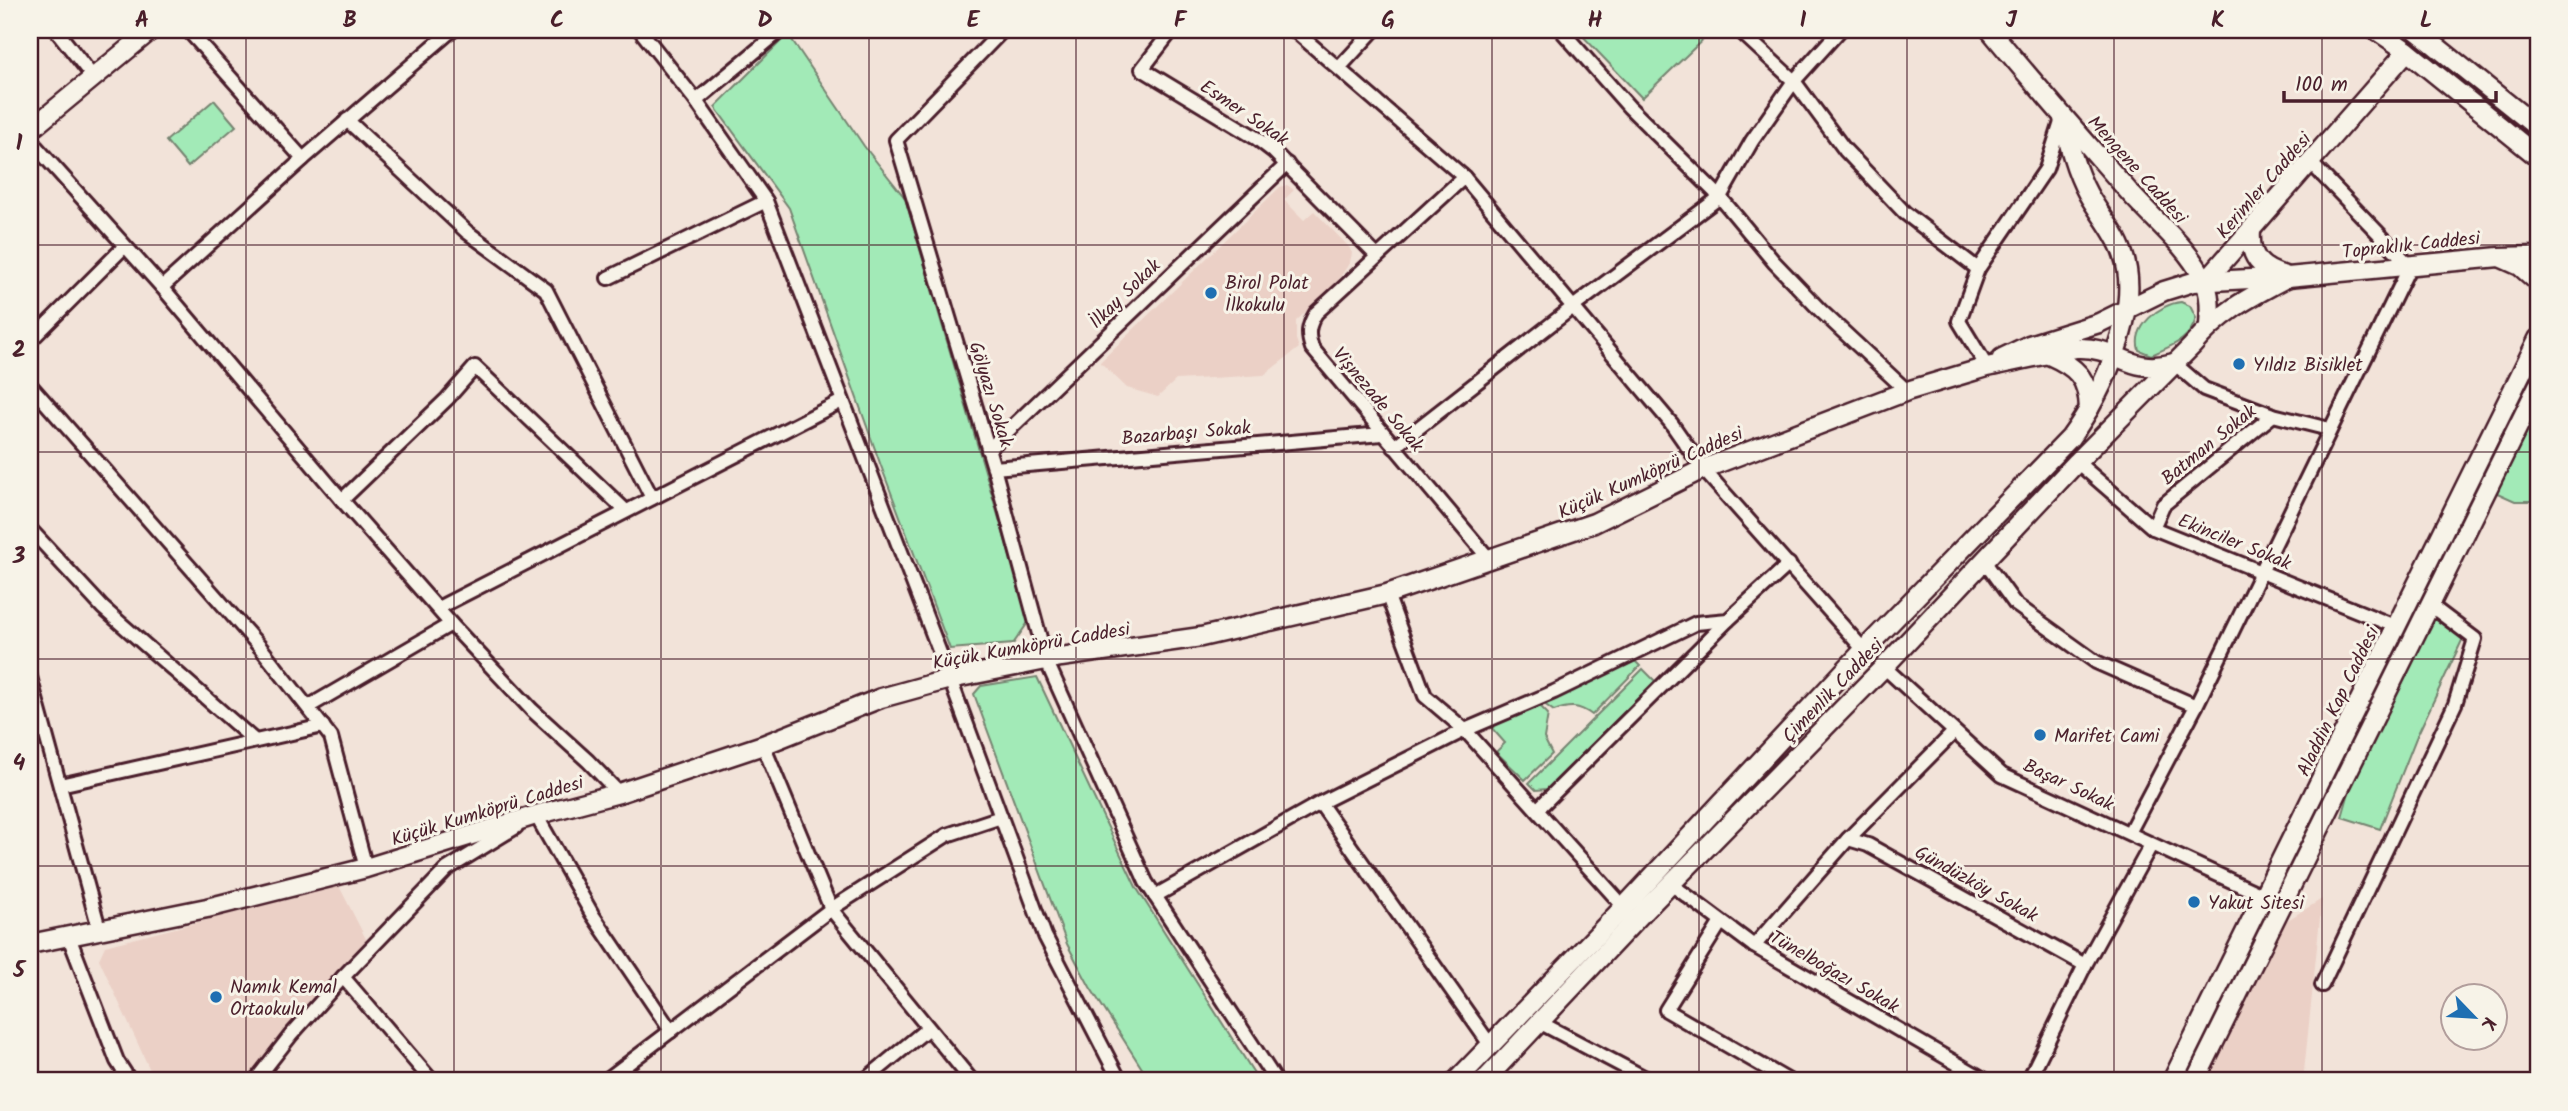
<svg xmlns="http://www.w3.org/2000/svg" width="2568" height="1111" font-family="Kalam,sans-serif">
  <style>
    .built { fill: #ebd0c6 }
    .green { fill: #a2eab7; stroke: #768471; stroke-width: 2 }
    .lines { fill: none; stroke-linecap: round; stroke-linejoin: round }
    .street-casing { stroke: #4a1f2b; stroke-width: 18 }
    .secondary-casing { stroke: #4a1f2b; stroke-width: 23 }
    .street { stroke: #f7f3e8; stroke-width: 12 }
    .secondary { stroke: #f7f3e8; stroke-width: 18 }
    .grid { fill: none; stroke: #4a1f2b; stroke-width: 2; stroke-opacity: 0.55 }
    .poi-dot { fill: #1f6fb2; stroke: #f7f3e8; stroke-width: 2.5 }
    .labels { text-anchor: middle; stroke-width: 6; stroke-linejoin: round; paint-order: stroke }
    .street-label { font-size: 19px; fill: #4a1f2b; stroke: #f7f3e8 }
    .poi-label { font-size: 19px; fill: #4a1f2b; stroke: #f7f3e8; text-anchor: start }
    .neatline { fill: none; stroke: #4a1f2b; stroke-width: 2.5 }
    .grid-label { font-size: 23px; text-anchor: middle; font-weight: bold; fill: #4a1f2b }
  </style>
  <rect width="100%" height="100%" fill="#f2e3d9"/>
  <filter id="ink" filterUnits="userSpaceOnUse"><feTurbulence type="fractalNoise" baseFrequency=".0143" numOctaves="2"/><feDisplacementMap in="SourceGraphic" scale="14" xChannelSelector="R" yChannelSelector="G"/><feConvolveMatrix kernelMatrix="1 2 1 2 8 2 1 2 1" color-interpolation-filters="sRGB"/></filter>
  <g filter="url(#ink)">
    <g class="built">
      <path d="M1287,185L1294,190L1284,200L1304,220L1314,211L1349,247L1352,253L1350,262L1337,282L1296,321V339L1299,348L1264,375L1176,380L1158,397L1127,388L1100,362L1280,187Z"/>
      <path d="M339,886L367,941L330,979L250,1081H155L99,959L105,946Z"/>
      <path d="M2322,899L2303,1081H2207L2286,921Z"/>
    </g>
    <g class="green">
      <path d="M1577,30H1713L1642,98Z"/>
      <path d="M788,34L864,146L905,198L1029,621L1013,644L950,649L881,466L789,208L715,107Z"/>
      <path d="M214,100L236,126L188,167L166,141Z"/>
      <path d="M2181,302L2190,306L2196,318C2190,341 2171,346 2151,355L2139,350C2132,327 2159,304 2181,302Z"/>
      <path d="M2538,411V501H2515L2495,492Z"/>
      <path d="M2427,612L2466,632L2416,738L2380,829L2342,817L2362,747Z"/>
      <path d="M1635,661L1640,666L1592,715C1579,705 1569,705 1554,711L1543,703Z"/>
      <path d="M1643,669L1655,681L1547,789L1536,790L1529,783Z"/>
      <path d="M1037,677L1136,887L1259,1081H1150L1090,987L1067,944L974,694L981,686Z"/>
      <path d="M1538,704L1548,714L1544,738L1552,754L1525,780L1496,752L1505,743L1490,726Z"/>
    </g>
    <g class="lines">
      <defs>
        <g id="street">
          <path d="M56,30L93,77"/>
          <path d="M188,30L303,159"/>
          <path d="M640,30L696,101L766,201L950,679L1045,936L1120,1081"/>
          <path d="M1003,30L896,140L994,468L1046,660L1146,882L1276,1081"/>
          <path d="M1172,30L1142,69L1256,138L1273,151L1377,256"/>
          <path d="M1294,30L1464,177L1573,307L1720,197L1752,141L1794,81L1840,30"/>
          <path d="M1561,30L1629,107L1720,197L1774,262L1820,310L1907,391"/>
          <path d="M1739,30L1794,81L1845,150L1905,213L1978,269"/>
          <path d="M1339,68L1374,30"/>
          <path d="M696,101L781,30"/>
          <path d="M347,120L467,232L546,290L652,498"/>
          <path d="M30,140L162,287L342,500L451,624L532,710L588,761L619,793"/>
          <path d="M1464,177L1316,313C1308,326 1307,334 1312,348L1490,560"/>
          <path d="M608,278L766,201"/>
          <path d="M162,287L303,159L452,30"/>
          <path d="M30,341L124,247"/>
          <path d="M1987,367L1959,321L1978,269L2046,169L2062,119"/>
          <path d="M30,385L260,647L331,737L366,868"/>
          <path d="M2273,415L2329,429"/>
          <path d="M1394,447L1573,307L1671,423L1703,469L1864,650"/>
          <path d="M988,450L1287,164"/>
          <path d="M2077,462L2153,528L2397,627"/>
          <path d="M994,468L1382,434"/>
          <path d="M342,500L447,399L475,367L626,511"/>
          <path d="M2153,528L2163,505L2273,415L2204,389L2174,363"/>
          <path d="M30,529L103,608L255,741"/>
          <path d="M1984,561L2015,604L2096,662L2196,706"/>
          <path d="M1387,594L1425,696L1465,730L1624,907"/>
          <path d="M438,608L842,401"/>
          <path d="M1884,667L2002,775L2264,896"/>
          <path d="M30,677L100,932"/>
          <path d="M308,707L451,624"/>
          <path d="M763,745L831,909L972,1081"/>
          <path d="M60,785L323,726"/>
          <path d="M1320,803L1491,1046"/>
          <path d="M1537,810L1728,620"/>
          <path d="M531,817L536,815L592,914L671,1031"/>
          <path d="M2129,833L2196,706L2410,266L2310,162"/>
          <path d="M1848,839L1868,845L2085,965"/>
          <path d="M1671,884L1754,946L1987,1081"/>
          <path d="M1155,896L1320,803L1465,730L1554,692L1696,623L1728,620L1789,564"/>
          <path d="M1721,922L1666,1010L1789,1081"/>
          <path d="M69,937L117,1061L130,1081"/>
          <path d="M1754,946L1848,839L1954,732"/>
          <path d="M343,977L432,1081"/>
          <path d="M2322,985L2455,704L2475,639L2430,605"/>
          <path d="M1539,1022L1651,1081"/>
          <path d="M255,1081L291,1035L343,977L447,869L516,827"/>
          <path d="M605,1081L831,909L947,835L1001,817"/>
          <path d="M864,1081L927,1029"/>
          <path d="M2028,1081L2085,965L2151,845"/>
        </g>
        <g id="secondary">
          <path d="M1990,30C2035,85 2083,139 2130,193C2154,220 2186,245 2203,278C2211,293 2210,310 2209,326"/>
          <path d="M2376,30L2407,51L2538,157"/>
          <path d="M2416,30L2538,128"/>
          <path d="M30,130L151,30"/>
          <path d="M2251,231C2249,257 2260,269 2285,276"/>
          <path d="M2502,258L2520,266L2538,282"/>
          <path d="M2205,282L2407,51"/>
          <path d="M2049,355C2076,367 2088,377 2089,409"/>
          <path d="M2002,358L2029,345L2099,323L2164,291L2193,282L2288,277L2499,257L2538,256"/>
          <path d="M30,944L207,908L366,868L536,815L619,793L763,745L881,698L950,679L1061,657L1201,637L1387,594L1594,523L1703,469L1907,391L1987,367L2076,348C2119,346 2128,376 2174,363"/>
          <path d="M1456,1081L1624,907L1864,650L2070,438C2102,394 2143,309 2123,254C2116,232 2099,214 2088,194C2075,170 2069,145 2063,118"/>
          <path d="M1484,1081L1644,911L1884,667L2077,462L2192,346C2220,312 2250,297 2288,277"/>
          <path d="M2172,1081L2538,339"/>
          <path d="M2195,1081L2538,386"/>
        </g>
      </defs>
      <use href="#street" class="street-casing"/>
      <use href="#secondary" class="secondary-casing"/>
      <use href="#street" class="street"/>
      <use href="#secondary" class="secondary"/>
    </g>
  </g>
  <path class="grid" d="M246,30V1081M454,30V1081M661,30V1081M869,30V1081M1076,30V1081M1284,30V1081M1492,30V1081M1699,30V1081M1907,30V1081M2114,30V1081M2322,30V1081M30,245H2538M30,452H2538M30,659H2538M30,866H2538"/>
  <g class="poi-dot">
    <circle cx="1211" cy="293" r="7"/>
    <circle cx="2239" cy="364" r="7"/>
    <circle cx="2040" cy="735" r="7"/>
    <circle cx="2194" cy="902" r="7"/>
    <circle cx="216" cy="997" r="7"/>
  </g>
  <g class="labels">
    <g class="street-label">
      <text transform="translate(1245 112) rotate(34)" y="7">Esmer Sokak</text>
      <text transform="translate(2138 169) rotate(48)" y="7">Mengene Caddesi</text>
      <text transform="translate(2263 185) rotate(-49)" y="7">Kerimler Caddesi</text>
      <text transform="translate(2411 244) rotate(-6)" y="7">Topraklık Caddesi</text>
      <text transform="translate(1124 293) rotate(-44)" y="7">İlkay Sokak</text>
      <text transform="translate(992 394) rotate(73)" y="7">Gölyazı Sokak</text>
      <text transform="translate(1379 399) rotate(50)" y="7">Vişnezade Sokak</text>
      <text transform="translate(1186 432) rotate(-5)" y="7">Bazarbaşı Sokak</text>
      <text transform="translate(2208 444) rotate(-39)" y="7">Batman Sokak</text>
      <text transform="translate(1650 472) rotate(-24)" y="7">Küçük Kumköprü Caddesi</text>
      <text transform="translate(2235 541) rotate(22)" y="7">Ekinciler Sokak</text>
      <text transform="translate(1031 645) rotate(-10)" y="7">Küçük Kumköprü Caddesi</text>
      <text transform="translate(1832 690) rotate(-46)" y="7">Çimenlik Caddesi</text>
      <text transform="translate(2337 701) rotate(-64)" y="7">Aladdin Kap Caddesi</text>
      <text transform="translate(2069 784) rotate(25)" y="7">Başar Sokak</text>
      <text transform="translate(487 810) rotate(-17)" y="7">Küçük Kumköprü Caddesi</text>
      <text transform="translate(1977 883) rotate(29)" y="7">Gündüzköy Sokak</text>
      <text transform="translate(1835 971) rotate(30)" y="7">Tünelboğazı Sokak</text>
    </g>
    <g class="poi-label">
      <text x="1225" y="289">Birol Polat<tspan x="1225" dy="22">İlkokulu</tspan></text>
      <text x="2253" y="371">Yıldız Bisiklet</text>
      <text x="2054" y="742">Marifet Cami</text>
      <text x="2208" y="909">Yakut Sitesi</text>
      <text x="230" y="993">Namık Kemal<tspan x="230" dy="22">Ortaokulu</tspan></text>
    </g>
  </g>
  <rect width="2568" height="1111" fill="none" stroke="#f7f3e8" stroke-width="77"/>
  <g transform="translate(2474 1017) rotate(115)"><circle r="33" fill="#f7f3e8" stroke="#b29e9c" stroke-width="2"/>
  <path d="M0-5L12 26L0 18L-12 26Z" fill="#1f6fb2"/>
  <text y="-10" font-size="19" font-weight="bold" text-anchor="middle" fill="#4a1f2b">K</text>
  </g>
  <path d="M2284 91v10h212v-10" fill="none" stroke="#4a1f2b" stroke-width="3.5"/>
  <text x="2295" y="91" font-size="21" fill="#4a1f2b" stroke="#f7f3e8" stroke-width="5" paint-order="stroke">100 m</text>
  <rect x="38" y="38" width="2492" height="1034" class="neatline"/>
  <g class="grid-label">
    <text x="142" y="27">A</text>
    <text x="350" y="27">B</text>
    <text x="557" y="27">C</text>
    <text x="765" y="27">D</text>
    <text x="973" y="27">E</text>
    <text x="1180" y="27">F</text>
    <text x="1388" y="27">G</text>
    <text x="1595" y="27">H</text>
    <text x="1803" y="27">I</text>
    <text x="2011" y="27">J</text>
    <text x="2218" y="27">K</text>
    <text x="2426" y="27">L</text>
    <text x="19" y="150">1</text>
    <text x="19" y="357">2</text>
    <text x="19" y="563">3</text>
    <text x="19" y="770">4</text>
    <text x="19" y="977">5</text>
  </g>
</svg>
